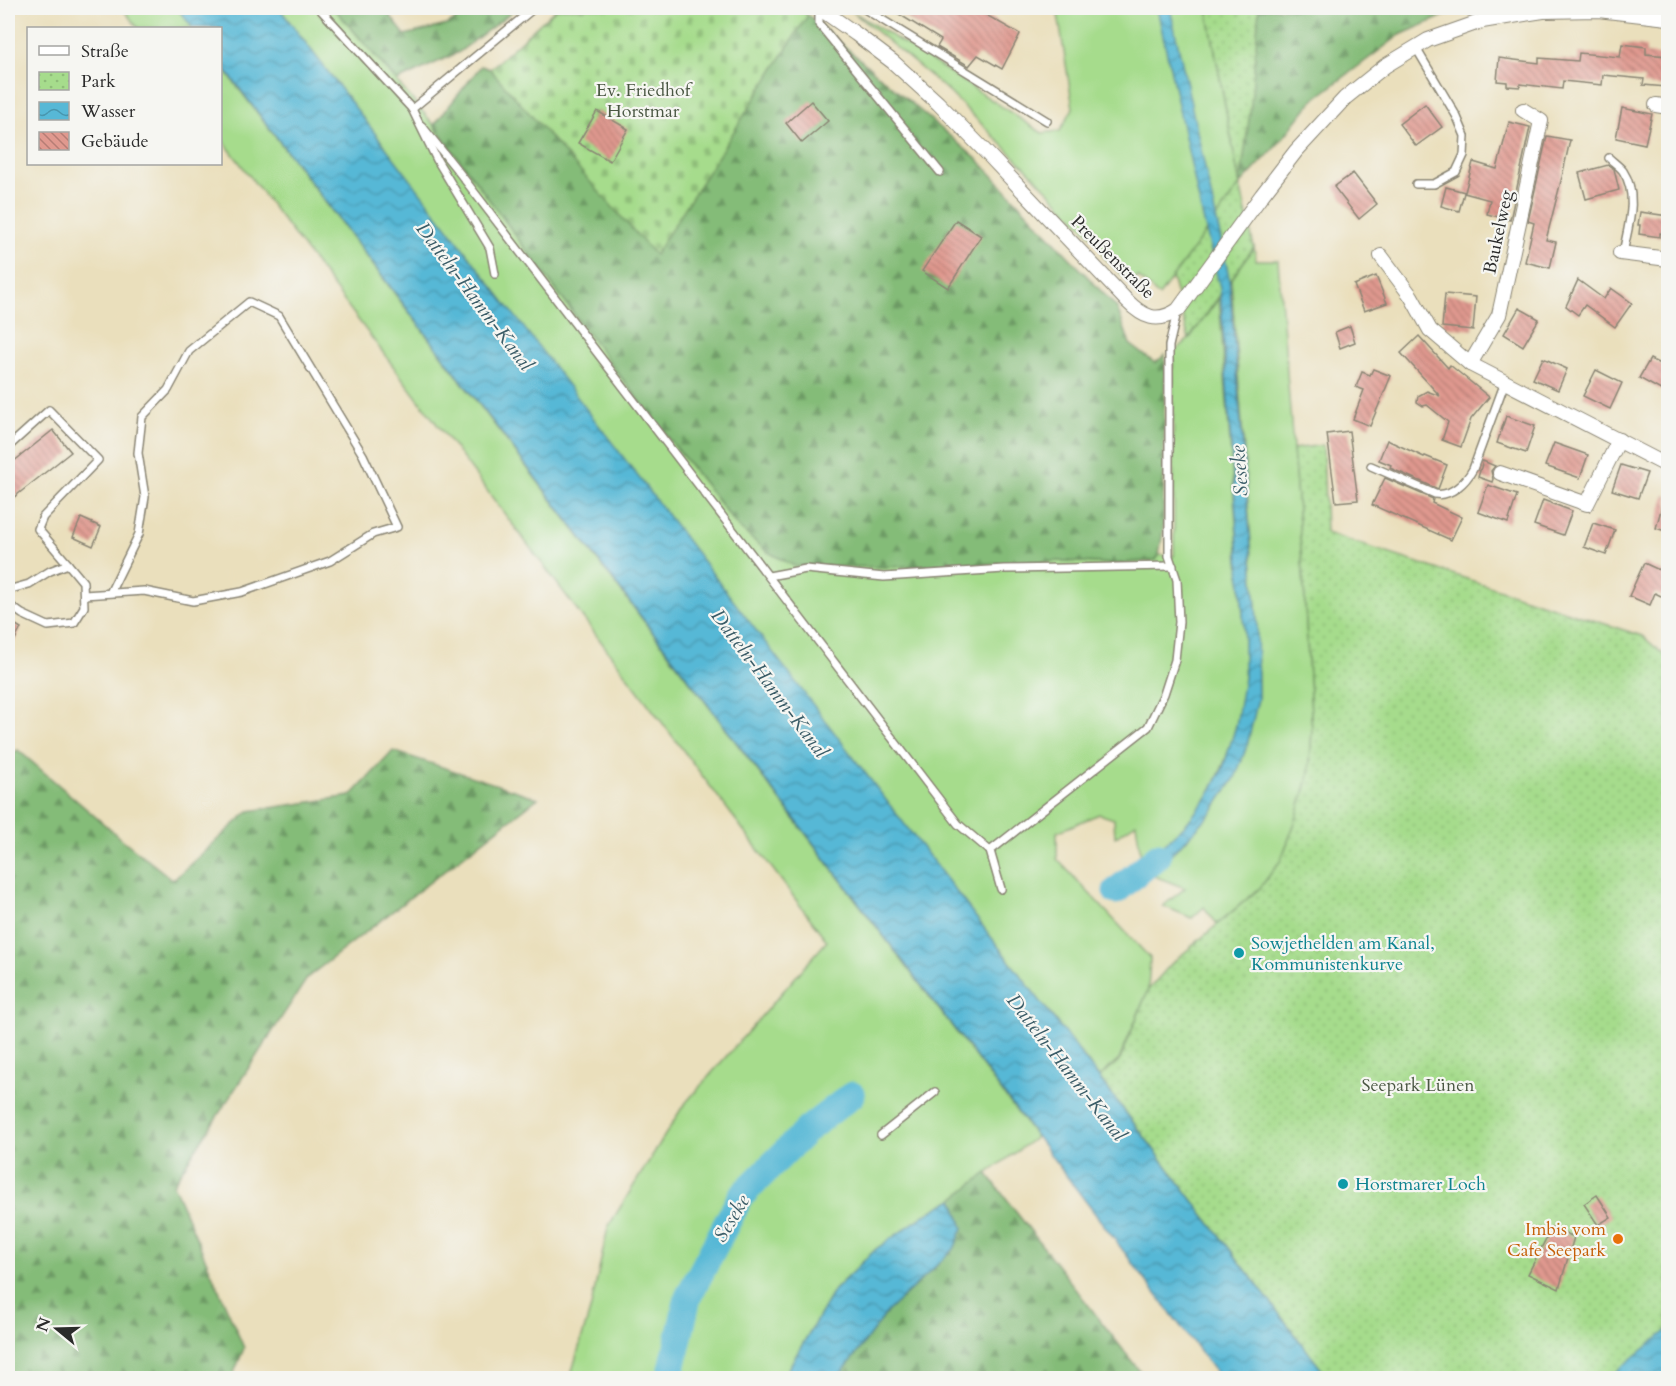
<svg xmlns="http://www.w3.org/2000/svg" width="1676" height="1386" font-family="Cardo,serif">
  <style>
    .grass { fill: #a6dc8c; stroke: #68845c; stroke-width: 1.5 }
    .forest { fill: url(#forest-firs); stroke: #587452; stroke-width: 1.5 }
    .cemetery { fill: url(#cemetery-stones); stroke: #68845c; stroke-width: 1.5 }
    .park { fill: url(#park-dots); stroke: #68845c; stroke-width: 1.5 }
    .water { fill: url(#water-waves); stroke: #417280; stroke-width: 1.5 }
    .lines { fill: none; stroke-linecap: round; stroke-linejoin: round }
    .river { stroke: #57b8d6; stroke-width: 27 }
    .building { fill: url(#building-back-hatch) }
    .service-casing { stroke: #8a8574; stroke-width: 10 }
    .minor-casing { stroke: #8a8574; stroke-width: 16 }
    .service { stroke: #fff; stroke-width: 7 }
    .minor { stroke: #fff; stroke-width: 14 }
    .culture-dot { fill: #0f9aa8; stroke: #f6f6f2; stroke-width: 2 }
    .food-dot { fill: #e8710a; stroke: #f6f6f2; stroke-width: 2 }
    .labels { text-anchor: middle; stroke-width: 4.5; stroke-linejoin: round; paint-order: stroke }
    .park-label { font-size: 18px; fill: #4a5743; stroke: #f6f6f2 }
    .street-label { font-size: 18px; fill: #2b2b2b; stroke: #f6f6f2 }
    .culture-label { font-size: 18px; fill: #0d838f; stroke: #f6f6f2; text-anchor: start }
    .food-label { font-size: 18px; fill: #c56008; stroke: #f6f6f2; text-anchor: end }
    .water-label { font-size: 20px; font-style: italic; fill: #3a5c67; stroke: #f6f6f2 }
  </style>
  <defs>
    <pattern id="forest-firs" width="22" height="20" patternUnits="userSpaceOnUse" patternTransform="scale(1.5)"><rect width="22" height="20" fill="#84bc78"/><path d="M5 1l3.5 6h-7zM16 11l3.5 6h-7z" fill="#6c9963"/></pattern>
    <pattern id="cemetery-stones" width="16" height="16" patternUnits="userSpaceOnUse" patternTransform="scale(1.5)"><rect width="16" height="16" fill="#a6dc8c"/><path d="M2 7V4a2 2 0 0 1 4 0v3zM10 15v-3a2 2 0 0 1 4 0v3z" fill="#8fbd79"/></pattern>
    <pattern id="park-dots" width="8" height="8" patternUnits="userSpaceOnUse" patternTransform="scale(1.5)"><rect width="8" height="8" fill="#a6dc8c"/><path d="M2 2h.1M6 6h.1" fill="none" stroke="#8fbd79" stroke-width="1.8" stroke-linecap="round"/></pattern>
    <pattern id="water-waves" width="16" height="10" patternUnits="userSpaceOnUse" patternTransform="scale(1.5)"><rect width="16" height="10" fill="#57b8d6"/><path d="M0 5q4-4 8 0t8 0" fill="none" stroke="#4896ae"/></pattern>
    <pattern id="building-back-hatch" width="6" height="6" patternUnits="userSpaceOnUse" patternTransform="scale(1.5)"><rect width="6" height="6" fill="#e0998f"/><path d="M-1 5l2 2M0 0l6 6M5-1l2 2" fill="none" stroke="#b67d75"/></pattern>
  </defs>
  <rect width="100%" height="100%" fill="#f6f6f2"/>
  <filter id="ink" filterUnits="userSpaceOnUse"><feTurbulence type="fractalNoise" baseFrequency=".0167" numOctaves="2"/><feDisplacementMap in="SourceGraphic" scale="12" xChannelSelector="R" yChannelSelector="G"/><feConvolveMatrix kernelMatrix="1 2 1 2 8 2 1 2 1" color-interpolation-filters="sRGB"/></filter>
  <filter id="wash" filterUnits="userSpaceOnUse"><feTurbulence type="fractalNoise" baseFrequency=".008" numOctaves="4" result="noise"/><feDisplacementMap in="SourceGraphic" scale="24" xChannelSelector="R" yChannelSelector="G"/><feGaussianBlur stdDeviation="1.35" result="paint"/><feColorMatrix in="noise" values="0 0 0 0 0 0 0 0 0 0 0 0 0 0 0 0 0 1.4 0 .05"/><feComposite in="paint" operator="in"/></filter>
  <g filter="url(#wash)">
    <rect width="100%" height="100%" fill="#eadfbc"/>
    <g class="grass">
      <path d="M122,8H177L193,28H138Z"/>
      <path d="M279,8H334L434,125L611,364L739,528L884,567L1064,561L1113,564L1156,560L1159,555L1174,556L1173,353L1189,339L1219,298L1244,629C1244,646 1246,663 1244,680C1238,731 1223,784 1187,823C1174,837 1157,850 1142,863L1136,823L1115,837L1114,819L1099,814L1057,832V859L1150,958L1148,990L1119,1060L1099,1077L767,647Z"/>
      <path d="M1057,8H1207L1240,185L1159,296L1138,277L1130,284L1103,256L1099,244L1032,174L947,90L853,12L929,59L1042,133L1060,131L1073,108Z"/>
      <path d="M220,64L1036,1137L953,1199L925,1215L876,1249L834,1290L783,1378H570L591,1307L608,1227L683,1106L827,941L221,138Z"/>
      <path d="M1254,247L1256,260H1278L1304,585L1312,731L1309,775L1296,820L1281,860L1260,888L1217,924L1204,907L1192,918L1163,906L1185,888L1149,874L1187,839L1212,812L1235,778L1258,699L1257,620L1231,280Z"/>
    </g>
    <g class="forest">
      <path d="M334,8H384L405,35L447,25L474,8H517L459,52L397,81Z"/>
      <path d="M1259,8H1462L1400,35L1312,101L1279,143L1240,185L1251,104Z"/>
      <path d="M808,15L978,160L1117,308L1130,344L1155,363L1165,355L1163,531L1159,555L1156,560L1113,564L1064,561L884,567L794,566L768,552L739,528L611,364L434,125L481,66L490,69L655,254Z"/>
      <path d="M18,750L119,837L173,880L249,811L351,796L393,751L538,798L308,977L173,1184L244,1348L232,1378H8V756Z"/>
      <path d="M987,1173L1009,1203L1145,1378H838L888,1311L954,1249L963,1228L953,1199Z"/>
    </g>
    <path class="cemetery" d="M557,8H797L808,15L655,255L490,69Z"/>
    <g class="park">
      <path d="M1207,8H1259L1251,104L1240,185L1254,247L1189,339L1172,278L1240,185Z"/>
      <path d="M1323,445L1326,533L1642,636L1668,658V1378H1328L1099,1077L1120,1060L1148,990L1171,964L1260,888L1281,860L1296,820L1309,775L1312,731L1304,585L1293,449Z"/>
    </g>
    <g class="water">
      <path d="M177,8H279C628,465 980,920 1328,1378H1220L221,64L220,28H193Z"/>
      <path d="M1157,8H1170L1229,277L1257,620L1258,699L1247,746L1235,778L1212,812L1187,839L1149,874H1144L1132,883L1128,877L1186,824L1207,798L1223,768L1236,726L1244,678V629L1220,288L1201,210Z"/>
      <path d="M953,1199L963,1228L954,1249L888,1311L838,1378H783L834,1290L876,1249L925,1215Z"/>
      <path d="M1668,1330V1378H1608Z"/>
    </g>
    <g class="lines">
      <g class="river">
        <path d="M1116,891L1158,856"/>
        <path d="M670,1378L688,1297L741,1196L808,1129L852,1095"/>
      </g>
    </g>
    <g id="blocks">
      <g class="building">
        <path d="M889,8H980L979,11L1020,34L1002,69L978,55L969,66L937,47L941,40Z"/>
        <path d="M1622,44L1646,47V54L1668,56L1667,87L1643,85L1644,79L1603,75L1602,85L1563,81L1562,89L1520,84V87L1507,86V82L1497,81L1499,58L1539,63V58L1578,61L1579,53L1620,57Z"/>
        <path d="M811,101L828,121L802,143L786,123Z"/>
        <path d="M1425,104L1442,127L1416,146L1399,124Z"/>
        <path d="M1622,108L1652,114L1645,144L1616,138Z"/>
        <path d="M597,111L628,129L610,161L578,143Z"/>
        <path d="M1509,122L1530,127L1510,220L1487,214L1490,200L1464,193L1459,211L1441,206L1446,187L1465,192L1473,162L1497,169Z"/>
        <path d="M1547,136L1570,140L1562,177L1546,240L1556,242L1550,268L1525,262L1534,223L1528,221Z"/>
        <path d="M1608,165L1614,169L1619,190L1586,199L1579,173Z"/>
        <path d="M1353,173L1377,204L1359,219L1334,187Z"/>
        <path d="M1640,212L1668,216V234L1660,233V237L1639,234L1640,225H1638Z"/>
        <path d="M956,220L981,236L948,288L922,271Z"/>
        <path d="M1376,276L1387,303L1364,311L1354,285Z"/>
        <path d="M1578,280L1604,299L1611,288L1632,303L1615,327L1585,305L1578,315L1566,306Z"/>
        <path d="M1445,294L1476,297L1473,330L1442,327Z"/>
        <path d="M1519,308L1539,319L1523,346L1504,334Z"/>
        <path d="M1350,326L1355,342L1340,348L1335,332Z"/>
        <path d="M1419,336L1448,368L1450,365L1489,397L1471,419L1461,447L1442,440L1448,422L1427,405L1423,406L1417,402L1418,396L1427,391L1440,396L1401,353Z"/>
        <path d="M1543,358L1567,369L1558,390L1533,379Z"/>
        <path d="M1650,359L1668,368V394L1639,378Z"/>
        <path d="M1373,369L1391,376L1370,426L1353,419L1364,390L1356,387L1362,372L1370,375Z"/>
        <path d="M1596,370L1622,383L1610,409L1583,396Z"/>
        <path d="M1506,416L1535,426L1526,453L1497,443Z"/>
        <path d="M53,430L71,452L8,502V466Z"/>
        <path d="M1349,431L1358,500L1336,502L1327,434Z"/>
        <path d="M1387,440L1424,457L1425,456L1447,465L1438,489L1390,468L1391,465L1379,460Z"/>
        <path d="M1554,443L1588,455L1580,478L1545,466Z"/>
        <path d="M1483,461L1495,466L1491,471L1493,479L1492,482L1478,477Z"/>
        <path d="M1621,465L1647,473L1638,498L1612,490Z"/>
        <path d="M1385,478L1433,499L1432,503L1462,517L1451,540L1372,505Z"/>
        <path d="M1488,485L1517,495L1508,523L1478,512Z"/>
        <path d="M1665,495L1668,496V532L1656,528Z"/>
        <path d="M1543,500L1572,511L1563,535L1534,525Z"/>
        <path d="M81,518L101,527L93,546L73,537Z"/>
        <path d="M1593,523L1615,530L1606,555L1584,547Z"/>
        <path d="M1644,563L1668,574V591L1665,598L1655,593L1650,605L1629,596Z"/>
        <path d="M8,620L21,628L8,653Z"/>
        <path d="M1597,1195L1611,1217L1598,1225L1584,1204Z"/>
        <path d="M1552,1227L1574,1237L1559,1289L1528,1274Z"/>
      </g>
    </g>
  </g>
  <g filter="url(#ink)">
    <use href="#blocks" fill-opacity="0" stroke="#8a8574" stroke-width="1.5"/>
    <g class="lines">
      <defs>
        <g id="service">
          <path d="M319,8L412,109L437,160L490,248L495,274"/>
          <path d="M863,8L1047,121"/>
          <path d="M819,9V24L940,172"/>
          <path d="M1416,48L1457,117L1465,136L1464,155L1456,172L1434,184H1416"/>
          <path d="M412,109L534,8"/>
          <path d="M422,126L458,171L958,824L990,851"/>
          <path d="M1609,158C1613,162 1619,166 1623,171C1639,195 1628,227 1623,253"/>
          <path d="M8,447L49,410L98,460L43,517L38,529L68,564"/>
          <path d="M1371,466L1435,494C1451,497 1466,482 1473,469L1505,382"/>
          <path d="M769,576L806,569L884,577L1004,569L1173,566"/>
          <path d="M8,590L29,584L50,571L68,564L83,582L84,607L74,623L48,626L22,614L8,604"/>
          <path d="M84,595L144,591L193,601L242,592L330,561L373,534L397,527L363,455L279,316L249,302L189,351L168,390L142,417L138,453L145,497L139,534L110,593"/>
          <path d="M1001,889L990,851L1148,727L1164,694L1175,660L1179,622L1177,580L1169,556V346L1177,312"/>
          <path d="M881,1135L935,1092"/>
        </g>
        <g id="minor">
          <path d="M819,8L856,34L893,62L938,103L983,149L1127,301C1143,317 1157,324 1178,310L1262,195L1296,151L1345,98L1385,66L1428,40L1482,21L1543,11L1598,10L1668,18"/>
          <path d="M1656,105L1668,107"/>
          <path d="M1620,253L1668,259"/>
          <path d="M1381,256L1411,296L1430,330L1470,364L1668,466"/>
          <path d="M1470,364L1499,315L1541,121L1523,110"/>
          <path d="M1500,473L1587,504L1619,440"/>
        </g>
      </defs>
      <use href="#service" class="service-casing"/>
      <use href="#minor" class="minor-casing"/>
      <use href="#service" class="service"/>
      <use href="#minor" class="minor"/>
    </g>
  </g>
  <g class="culture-dot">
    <circle cx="1239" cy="953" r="6"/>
    <circle cx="1343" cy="1184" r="6"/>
  </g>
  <circle class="food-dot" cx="1618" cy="1239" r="6"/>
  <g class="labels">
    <g class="park-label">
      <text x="643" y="96">Ev. Friedhof<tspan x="643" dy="21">Horstmar</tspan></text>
      <text x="1418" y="1091">Seepark Lünen</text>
    </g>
    <g class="street-label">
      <text transform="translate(1498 232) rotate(-78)" y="6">Baukelweg</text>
      <text transform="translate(1113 257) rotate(45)" y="6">Preußenstraße</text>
    </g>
    <g class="culture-label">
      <text x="1251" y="949">Sowjethelden am Kanal,<tspan x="1251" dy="21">Kommunistenkurve</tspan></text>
      <text x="1355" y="1190">Horstmarer Loch</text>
    </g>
    <g class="food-label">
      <text x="1606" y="1235">Imbis vom<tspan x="1606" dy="21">Cafe Seepark</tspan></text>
    </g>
    <g class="water-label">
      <text transform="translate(475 296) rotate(53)" y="7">Datteln-Hamm-Kanal</text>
      <text transform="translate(1239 471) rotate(-94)" y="7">Seseke</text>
      <text transform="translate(770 683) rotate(53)" y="7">Datteln-Hamm-Kanal</text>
      <text transform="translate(1067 1067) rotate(52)" y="7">Datteln-Hamm-Kanal</text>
      <text transform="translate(731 1218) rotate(-59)" y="7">Seseke</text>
    </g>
  </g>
  <rect width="1676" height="1386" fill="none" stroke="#f6f6f2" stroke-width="30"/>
  <rect x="27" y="27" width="195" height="138" fill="#f6f6f2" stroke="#a5a5a2" stroke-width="1.5"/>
  <rect x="39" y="46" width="30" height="9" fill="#ffffff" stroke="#a5a5a2" stroke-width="1.5"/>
  <text x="81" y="57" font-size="18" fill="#2b2b2b">Straße</text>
  <rect x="39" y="72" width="30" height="18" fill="url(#park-dots)" stroke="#a5a5a2" stroke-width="1.5"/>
  <text x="81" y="87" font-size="18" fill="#2b2b2b">Park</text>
  <rect x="39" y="102" width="30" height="18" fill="url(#water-waves)" stroke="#a5a5a2" stroke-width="1.5"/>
  <text x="81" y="117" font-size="18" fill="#2b2b2b">Wasser</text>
  <rect x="39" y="132" width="30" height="18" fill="url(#building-back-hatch)" stroke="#a5a5a2" stroke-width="1.5"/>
  <text x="81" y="147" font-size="18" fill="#2b2b2b">Gebäude</text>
  <g transform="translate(57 1329) rotate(289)" stroke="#f6f6f2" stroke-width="4.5" paint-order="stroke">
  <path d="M0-4.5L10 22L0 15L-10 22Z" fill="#2b2b2b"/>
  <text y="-9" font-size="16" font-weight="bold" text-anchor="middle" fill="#2b2b2b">N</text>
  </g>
</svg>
